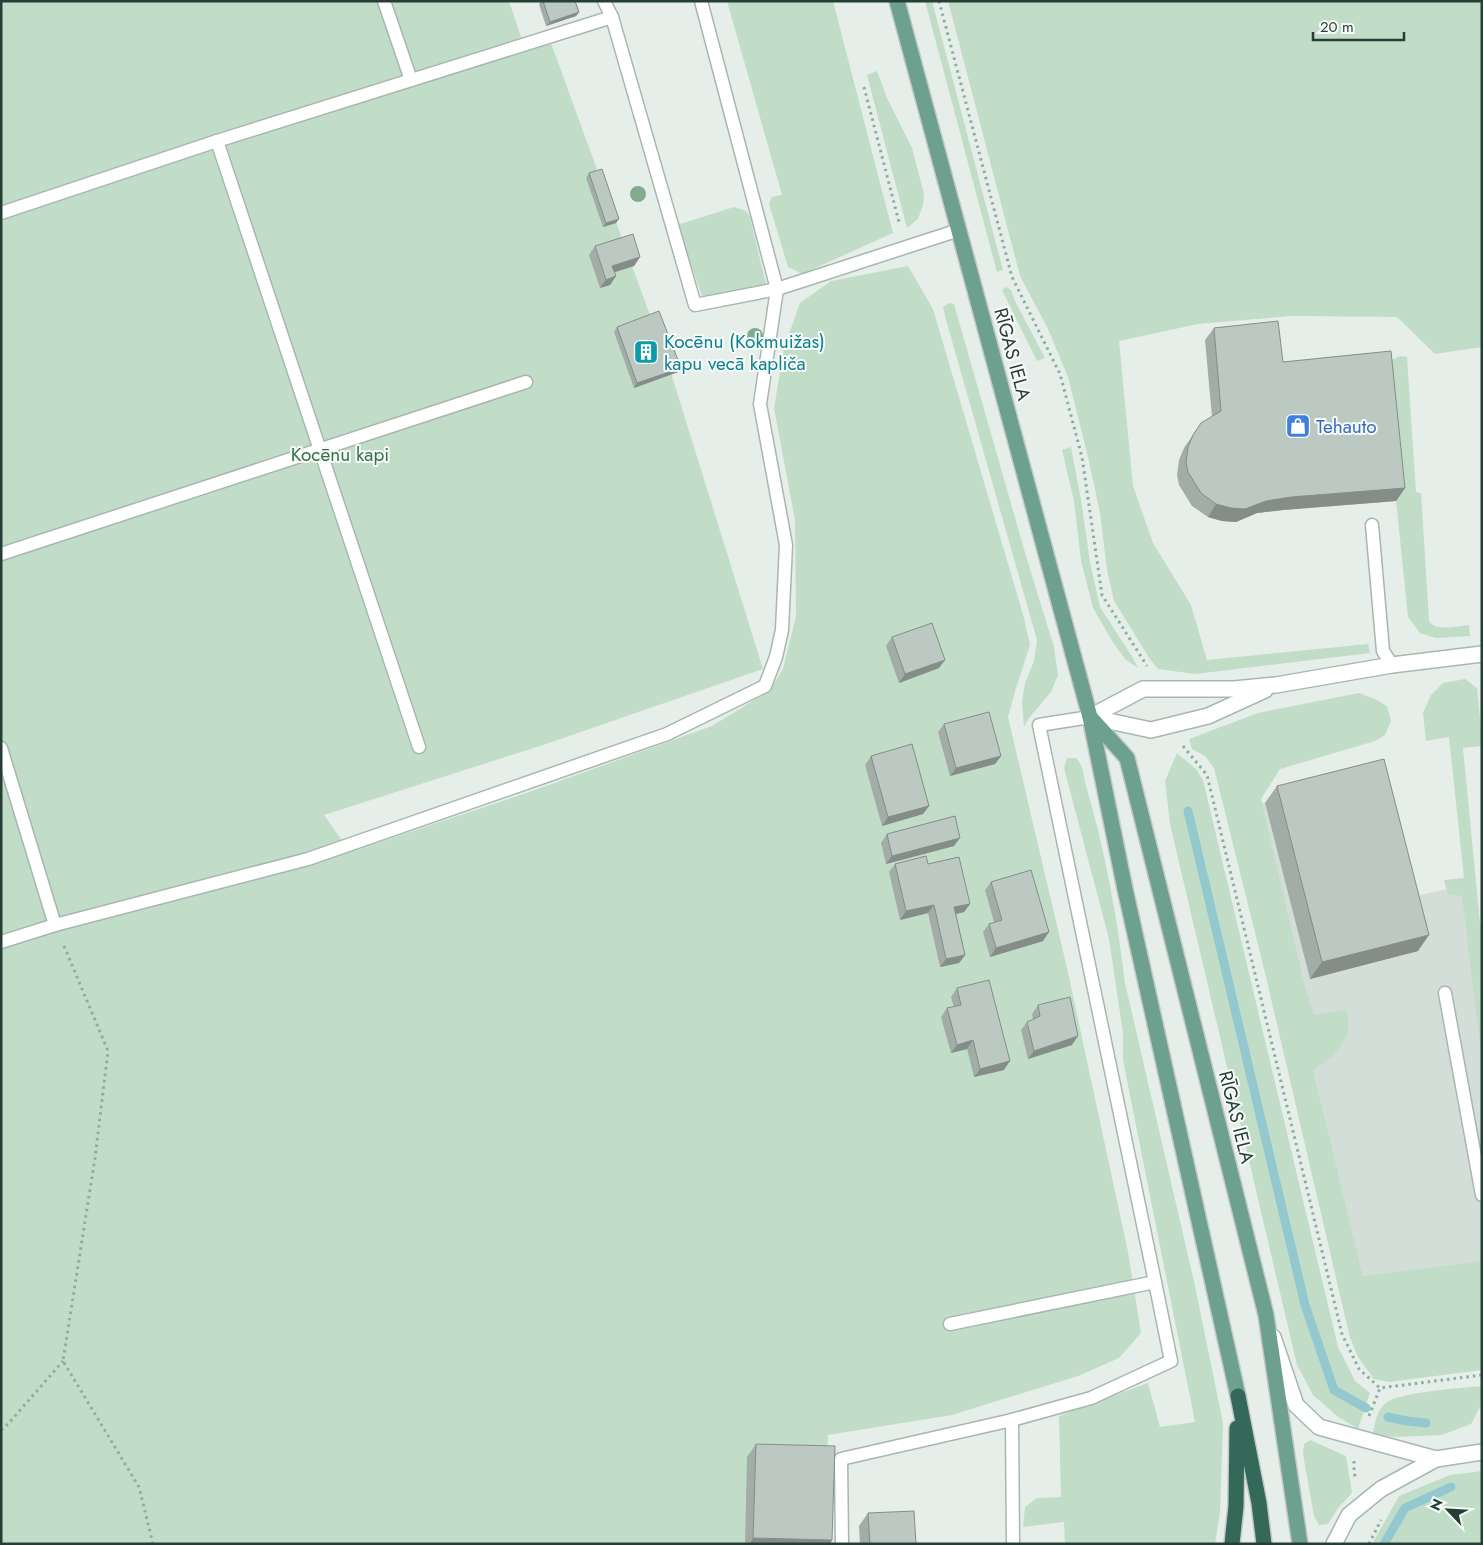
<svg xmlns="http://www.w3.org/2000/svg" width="1483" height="1545" font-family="Jost,sans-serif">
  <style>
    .built { fill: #d4ded9 }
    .green { fill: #c1ddc7 }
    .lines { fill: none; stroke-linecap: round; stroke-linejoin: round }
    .stream { stroke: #93c9ce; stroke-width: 9 }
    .lane-casing { stroke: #a9b6b0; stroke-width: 15 }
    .secondary-casing { stroke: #a5b9b1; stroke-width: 18 }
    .primary-casing { stroke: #c2c9c7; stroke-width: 18 }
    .highway-casing { stroke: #c2c9c7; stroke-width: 18 }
    .path { stroke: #89afa0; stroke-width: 3; stroke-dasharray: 2.5 4; stroke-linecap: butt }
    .lane { stroke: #fff; stroke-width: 12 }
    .secondary { stroke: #fff; stroke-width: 15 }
    .primary { stroke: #6ea08f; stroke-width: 15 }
    .highway { stroke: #34695a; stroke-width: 15 }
    .tree { fill: #84aa90 }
    .wall { fill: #a2ada8 }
    .shaded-wall { fill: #848d88 }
    .building { fill: #bcc9c3; stroke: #848d88 }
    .labels { text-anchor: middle; stroke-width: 4; stroke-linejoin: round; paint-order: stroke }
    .culture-label { font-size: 19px; fill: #0d838f; stroke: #f7faf8; text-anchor: start }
    .street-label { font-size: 19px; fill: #263f36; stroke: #f7faf8 }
    .shop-label { font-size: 19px; fill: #366cbe; stroke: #f7faf8; text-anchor: start }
    .park-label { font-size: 19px; fill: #337347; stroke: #f7faf8 }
  </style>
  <rect width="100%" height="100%" fill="#e6eeea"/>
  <path class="built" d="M1265,803L1310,979L1404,899L1468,884L1482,994V1282L1369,1301L1248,805Z"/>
  <g class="green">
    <path d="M1,1H509L521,37L551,43L671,373L763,669L543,745L324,815L350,852L535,790L712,726L769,691L783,669L796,616L795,520L774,408L784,348L800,303L831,281L908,266L933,309L1024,618L1030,645L1016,688L1008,717L1067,968L1128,1252L1141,1333L1119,1358L1078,1376L952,1415L828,1435L823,1544H1Z"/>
    <path d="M727,1H833L893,233L802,274L788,267L769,204L772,197L782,195Z"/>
    <path d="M925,1H932L1003,270L997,272Z"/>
    <path d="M948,1H1482V347L1435,354L1397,317L1292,316L1198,324L1119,341L1133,486L1153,543L1191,605L1207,660L1368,644L1370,653L1195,674L1158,669L1150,659L1114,601L1107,570L1100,513L1088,457L1068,377L1048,329L1020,276Z"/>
    <path d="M877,71L887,98L912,148L924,194L923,205L918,219L907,228L867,75Z"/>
    <path d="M734,207L746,211L750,217L766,284L721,294L702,296L677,225Z"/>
    <path d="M1006,287L1011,290L1015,301L1045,358L1037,361L1002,290Z"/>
    <path d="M949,303L954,304L1026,556L1054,647L1058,675L1051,692L1029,718L1024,727L1022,702L1025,683L1034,661L1037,640L945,316L943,307Z"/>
    <path d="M1400,356L1407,357L1416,492L1421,493L1429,621C1435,632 1458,626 1469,625L1470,636L1436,638L1420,633L1408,617L1382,364Z"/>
    <path d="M1071,447L1081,500L1090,562L1100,607L1133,658L1138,668L1126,660L1114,644L1093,608L1081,561L1074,501L1062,450Z"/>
    <path d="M1465,679L1477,688L1482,738V746L1463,748L1480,923H1482V1060L1462,896L1448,895L1444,880L1464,878L1449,737L1426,741L1423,713L1431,695L1443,683Z"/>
    <path d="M1359,693L1375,699L1387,706L1391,721L1385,735L1375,741L1280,769L1261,799L1305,987L1314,1015L1346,1009C1347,1014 1348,1020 1348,1025C1348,1046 1329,1060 1313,1070L1363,1276L1482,1261V1370L1389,1382L1374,1379L1358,1357L1350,1338L1265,973L1214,768L1205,756L1192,749L1189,739L1258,713Z"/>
    <path d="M1177,753L1196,769L1203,780L1338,1347L1355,1381L1370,1393L1358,1429L1337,1416L1313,1395L1297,1365L1170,824L1165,781Z"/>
    <path d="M1067,758H1076C1084,766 1083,775 1086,786C1105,850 1117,916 1125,983L1195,1286L1223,1423L1220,1512L1215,1544H1065L1064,1522L1023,1527L1025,1507L1037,1498L1061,1497L1059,1416L1148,1383L1160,1427L1195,1422L1123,1060V1033L1109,939L1064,768Z"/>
    <path d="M1482,1386L1480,1407L1471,1424L1442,1435L1394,1437L1373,1434C1375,1423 1376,1411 1386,1403C1399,1392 1462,1388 1482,1386Z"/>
    <path d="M1310,1440L1346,1456L1352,1493L1338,1508L1328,1524L1319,1525L1314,1516L1303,1454L1304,1444Z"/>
    <path d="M1482,1471V1544H1372L1399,1496L1450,1475Z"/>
  </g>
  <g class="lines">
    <g class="stream">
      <path d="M1188,811L1305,1305L1334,1390L1366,1408"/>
      <path d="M1388,1417L1407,1421L1426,1423"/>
      <path d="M1384,1544L1405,1508L1451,1487"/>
    </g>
    <defs>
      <g id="lane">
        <path d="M384,1L411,80"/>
        <path d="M604,1L612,17L695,305L777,289L959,230"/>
        <path d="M217,141L419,747"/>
        <path d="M1,213L217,141L612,17"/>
        <path d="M1372,525L1383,651L1392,665"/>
        <path d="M1,554L526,382"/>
        <path d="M1,748L55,925"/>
        <path d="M1,942L55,925L308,859L667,734L765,686L776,657L782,630L786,545L760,404L777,289L701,1"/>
        <path d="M1445,993L1482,1195"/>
        <path d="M950,1324L1155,1282L1039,725L1090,717"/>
        <path d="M842,1544L841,1459L1012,1420"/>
        <path d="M1013,1544L1012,1420L1091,1398L1171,1361L1155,1282"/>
      </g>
      <g id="secondary">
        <path d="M1090,717L1143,689H1234L1276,685L1392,665L1482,654"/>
        <path d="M1090,717L1151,730L1208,716L1265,690"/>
        <path d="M1273,1337L1296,1405L1319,1427L1436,1459L1482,1452"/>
        <path d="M1334,1544L1349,1515L1381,1489L1436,1459"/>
      </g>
      <g id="primary">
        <path d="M897,1L1090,717L1125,889L1238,1396"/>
        <path d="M1090,717L1127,758L1266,1315L1300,1544"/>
      </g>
      <g id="highway">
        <path d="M1238,1396L1259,1503L1264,1544"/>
        <path d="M1232,1544L1236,1506L1237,1428"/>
      </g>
    </defs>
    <use href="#lane" class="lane-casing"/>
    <use href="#secondary" class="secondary-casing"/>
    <use href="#primary" class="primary-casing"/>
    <use href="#highway" class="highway-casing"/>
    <g class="path">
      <path d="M939,1L1012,277L1060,374L1082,457L1102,595L1147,666"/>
      <path d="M864,87L899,222"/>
      <path d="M1183,746L1207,775L1342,1334L1359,1369L1380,1388L1482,1375"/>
      <path d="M64,946L108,1051L95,1158L63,1361L139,1487L153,1544"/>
      <path d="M1369,1416L1380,1388"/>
      <path d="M1,1430L8,1424L63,1361"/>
      <path d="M1354,1461V1472L1356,1480"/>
      <path d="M1369,1544L1381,1520"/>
    </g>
    <use href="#lane" class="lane"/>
    <use href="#secondary" class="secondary"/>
    <use href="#primary" class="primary"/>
    <use href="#highway" class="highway"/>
  </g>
  <g class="tree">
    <circle cx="638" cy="194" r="8"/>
    <circle cx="755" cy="336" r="8"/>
  </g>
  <g class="wall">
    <path d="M541,1H575L579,12L576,16L546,26L539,4Z"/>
    <path d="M589,173L616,223L603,227L586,178Z"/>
    <path d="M595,246L640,257L634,266L614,272L616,276L610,285L600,288L589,255Z"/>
    <path d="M617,327L678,372L634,388L614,332Z"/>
    <path d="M1214,328L1283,362L1405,488L1396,501L1283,510L1257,513L1236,522L1222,521L1208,517L1192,506L1179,485L1177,475L1179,460L1184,448L1193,435L1212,417L1205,340Z"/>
    <path d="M892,637L939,668L899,683L886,646Z"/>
    <path d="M944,724L1001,756L995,764L950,776L938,732Z"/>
    <path d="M871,756L929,806L923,814L882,826L865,765Z"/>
    <path d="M1277,786L1418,951L1310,979L1265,803Z"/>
    <path d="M887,834L954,846L886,864L881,843Z"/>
    <path d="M895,864H928L970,904L964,912L956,914L965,955L959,963L940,967L928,913L900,920L889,872Z"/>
    <path d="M991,882L1043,941L990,957L983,932L989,924L994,922L985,890Z"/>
    <path d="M957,988L1004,1070L974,1077L967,1049L951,1053L941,1017L947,1008L954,1007L951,997Z"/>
    <path d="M1038,1005L1072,1045L1028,1059L1021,1030L1027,1022L1033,1019L1032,1014Z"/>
    <path d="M756,1444L832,1540L830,1544H745L747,1457Z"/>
    <path d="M868,1513L916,1544H860L859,1526Z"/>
  </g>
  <g class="shaded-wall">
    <path d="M579,12L576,16L546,26L550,22Z"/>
    <path d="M619,219L616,223L603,227L606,223Z"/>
    <path d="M640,257L634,266L606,275L612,266Z"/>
    <path d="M616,276L610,285L600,288L606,280Z"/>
    <path d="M681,368L678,372L634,388L637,383Z"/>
    <path d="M1405,488L1396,501L1283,510L1257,513L1236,522L1222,521L1208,517L1216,504L1266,501L1291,497Z"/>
    <path d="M945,660L939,668L899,683L905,674Z"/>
    <path d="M1001,756L995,764L950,776L956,768Z"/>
    <path d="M929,806L923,814L882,826L888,817Z"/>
    <path d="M960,838L954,846L886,864L892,856Z"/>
    <path d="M970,904L964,912L948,916L954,907Z"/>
    <path d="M934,905L928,913L900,920L906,911Z"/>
    <path d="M1049,932L1043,941L990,957L996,948Z"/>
    <path d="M1429,935L1418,951L1310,979L1322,962Z"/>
    <path d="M965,955L959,963L940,967L946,959Z"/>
    <path d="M1078,1036L1072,1045L1028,1059L1034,1051Z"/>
    <path d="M973,1040L967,1049L951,1053L957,1045Z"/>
    <path d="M1010,1061L1004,1070L974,1077L980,1069Z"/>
    <path d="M753,1538L832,1540L830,1544H750Z"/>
  </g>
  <g class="building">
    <path d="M543,1H575L579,12L550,22Z"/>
    <path d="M602,169L619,219L606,223L589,173Z"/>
    <path d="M633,234L640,257L612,266L616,276L606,280L595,246Z"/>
    <path d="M659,311L681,368L637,383L617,327Z"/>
    <path d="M1278,321L1283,362L1391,351L1405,488L1291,497L1266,501L1245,509L1231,508L1216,504L1201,493L1188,472L1186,462L1188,447L1193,435L1201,423L1221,411L1214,328Z"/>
    <path d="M932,623L945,660L905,674L892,637Z"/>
    <path d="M989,712L1001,756L956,768L944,724Z"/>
    <path d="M912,744L929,806L888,817L871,756Z"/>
    <path d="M1384,759L1429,935L1322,962L1277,786Z"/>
    <path d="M955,816L960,838L892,856L887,834Z"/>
    <path d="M926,856L928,864L959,857L970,904L954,907L965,955L946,959L934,905L906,911L895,864Z"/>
    <path d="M1031,870L1049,932L996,948L989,924L1002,920L991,882Z"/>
    <path d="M989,980L1010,1061L980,1069L973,1040L957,1045L947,1008L961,1005L957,988Z"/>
    <path d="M1070,997L1078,1036L1034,1051L1027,1022L1040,1016L1038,1005Z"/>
    <path d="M756,1444L835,1446L832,1540L753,1538Z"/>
    <path d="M914,1511L916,1544H870L868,1513Z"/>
  </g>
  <defs>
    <symbol id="building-square" viewBox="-11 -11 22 22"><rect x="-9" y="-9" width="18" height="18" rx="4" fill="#0f9aa8" stroke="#f7faf8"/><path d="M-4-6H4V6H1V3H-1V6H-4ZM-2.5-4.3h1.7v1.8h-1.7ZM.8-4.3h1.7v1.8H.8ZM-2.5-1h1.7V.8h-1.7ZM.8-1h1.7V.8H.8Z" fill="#fff"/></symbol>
    <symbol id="shop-square" viewBox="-11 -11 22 22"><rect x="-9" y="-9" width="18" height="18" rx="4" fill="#3f7fe0" stroke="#f7faf8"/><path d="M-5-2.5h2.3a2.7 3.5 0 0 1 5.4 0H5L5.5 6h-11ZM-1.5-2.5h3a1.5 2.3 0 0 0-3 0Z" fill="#fff"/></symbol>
  </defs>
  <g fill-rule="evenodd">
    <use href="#building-square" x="632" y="338" width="28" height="28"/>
    <use href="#shop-square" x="1284" y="412" width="28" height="28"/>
  </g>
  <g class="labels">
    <g class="culture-label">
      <text x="664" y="348">Kocēnu (Kokmuižas)<tspan x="664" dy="22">kapu vecā kapliča</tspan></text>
    </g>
    <g class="street-label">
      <text transform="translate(1013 354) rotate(75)" y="7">RĪGAS IELA</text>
      <text transform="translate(1237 1117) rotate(76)" y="7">RĪGAS IELA</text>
    </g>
    <g class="shop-label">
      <text x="1316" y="433">Tehauto</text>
    </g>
    <g class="park-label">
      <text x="340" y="461">Kocēnu kapi</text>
    </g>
  </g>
  <rect width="1483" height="1545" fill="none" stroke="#263f36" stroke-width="5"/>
  <g transform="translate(1448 1510) rotate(295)" stroke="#f7faf8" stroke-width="4" paint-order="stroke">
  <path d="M0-4L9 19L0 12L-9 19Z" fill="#263f36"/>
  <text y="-8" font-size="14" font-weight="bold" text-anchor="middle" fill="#263f36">N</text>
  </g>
  <path d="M1313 32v8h91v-8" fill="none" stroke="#263f36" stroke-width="2.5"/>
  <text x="1320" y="32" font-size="15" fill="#263f36" stroke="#f7faf8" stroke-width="4" paint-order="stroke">20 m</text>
</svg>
